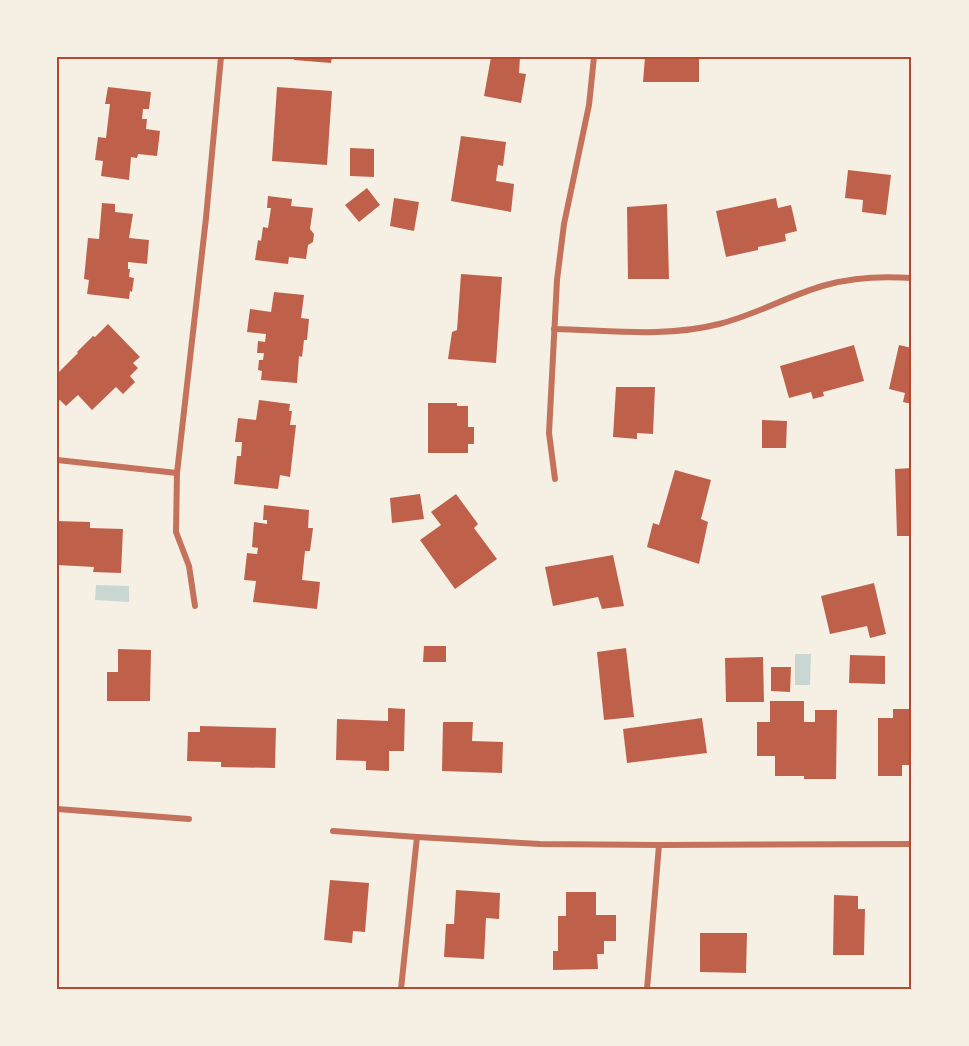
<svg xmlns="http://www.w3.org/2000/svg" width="969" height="1046" font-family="'Fira Sans Condensed',sans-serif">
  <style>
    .water { fill: #c9d6d2 }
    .building { fill: #bf614a }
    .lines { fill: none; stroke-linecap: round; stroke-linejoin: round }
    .minor { stroke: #c5725c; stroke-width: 6 }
    .neatline { fill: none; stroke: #b5482f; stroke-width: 2 }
  </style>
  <rect width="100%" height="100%" fill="#f6efe4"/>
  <g class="water">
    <path d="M96,585L129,586V602L95,600Z"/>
    <path d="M795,654H811L810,685H795Z"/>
  </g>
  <g class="building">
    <path d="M294,57H332L331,63L294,60Z"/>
    <path d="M491,57H520L519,73L526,74L521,103L484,96Z"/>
    <path d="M645,57H699V82H643Z"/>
    <path d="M108,87L151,92L149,109H143L142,119H147L146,129L160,131L157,156L138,154L137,158L131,157L129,180L101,176L103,161L95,160L98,137L106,138L110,104H105Z"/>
    <path d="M277,87L332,91L327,165L272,161Z"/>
    <path d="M461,136L506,142L503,166L498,165L496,181L514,184L511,212L451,201Z"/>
    <path d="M350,148L374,149V177L350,176Z"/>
    <path d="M848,170L891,175L886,215L862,212L863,200L845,198Z"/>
    <path d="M367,188L380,205L359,222L345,205Z"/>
    <path d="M268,196L292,199L291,206L313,208L310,229L314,234L313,242L308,245L306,259L289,257L288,264L255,260L258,240L261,241L263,227L268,228L271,208H267Z"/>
    <path d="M394,198L419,202L414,231L390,226Z"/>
    <path d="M776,198L778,208L791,205L797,231L785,234L786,241L758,247V250L726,257L716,211Z"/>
    <path d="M102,203L115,204V212L133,214L129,238L149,240L147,264L128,262V269H130L129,277L134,278L132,292L130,291L129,299L87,294L89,280L84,279L88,238L99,239Z"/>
    <path d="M667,204L669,279H628L627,207Z"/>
    <path d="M461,274L502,277L496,363L448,359L452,332L457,330Z"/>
    <path d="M274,292L304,295L301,318L309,319L307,340H304L302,357L299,356L297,383L261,380L262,371L258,370L259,360H263L264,353H257L258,341L265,342L266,334L247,332L250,309L271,312Z"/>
    <path d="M108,324L140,357L133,363L138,368L130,376L135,382L123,394L116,387L92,410L78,395L66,406L60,400L57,402V374L78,353L77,352L93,336L95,337Z"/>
    <path d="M854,345L864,381L823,392L824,396L813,399L811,392L789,398L780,366Z"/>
    <path d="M899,345L912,348V404L903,402L905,393L889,389Z"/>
    <path d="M616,387H655L653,434L637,433V439L613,437Z"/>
    <path d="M259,400L290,404L289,411H292L290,425H296L290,477L280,475L278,489L234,484L237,456H241L242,442H235L238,418L256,420Z"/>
    <path d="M428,403H457V406H468V427H474V444H468V453H428Z"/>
    <path d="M762,420L787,421L786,448H762Z"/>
    <path d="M912,468V536H897L895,469Z"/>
    <path d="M675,470L711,480L701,519L708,522L699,564L647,547L653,523L659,525Z"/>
    <path d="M420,494L424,519L392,523L390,498Z"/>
    <path d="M456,494L478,524L474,528L497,559L455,589L420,540L441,525L431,512Z"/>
    <path d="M264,505L309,510L308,528H313L310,551H305L302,580L320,582L317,609L253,602L256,581L244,580L247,553L257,554L258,548L252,547L254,522L267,524V520H263Z"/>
    <path d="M57,521L90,522V528L123,529L121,573L93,572L94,567L57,565Z"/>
    <path d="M613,555L624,606L602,609L598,597L553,606L545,567Z"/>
    <path d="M874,583L886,634L870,638L867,626L830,634L821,596Z"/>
    <path d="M424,646H446V662H423Z"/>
    <path d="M626,648L634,717L604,720L597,652Z"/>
    <path d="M118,649L151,650L150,701H107V672H118Z"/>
    <path d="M850,655L885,656V684L849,683Z"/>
    <path d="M763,657L764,702H726L725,658Z"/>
    <path d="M771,667H791L790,692L771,691Z"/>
    <path d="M770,701H804V722H815V710H837L836,779H804V776H775V756H757V722H770Z"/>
    <path d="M388,708L405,709L404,751H389V771L366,770V761L336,760L337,719L388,721Z"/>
    <path d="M893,709H912V765H902V776H878V718H893Z"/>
    <path d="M702,718L707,753L627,763L623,729Z"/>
    <path d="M443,722H473L472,741L503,742L502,773L442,771Z"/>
    <path d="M200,726L276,728L275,768L221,767V762L187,761L188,732H200Z"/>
    <path d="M330,880L369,883L365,932L353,931L352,943L324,940Z"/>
    <path d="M456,890L500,893L499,919L486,918L484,959L444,957L446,924H454Z"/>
    <path d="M566,892H596V915H616V941H604V954H597L598,969L553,970V951H558V916H566Z"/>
    <path d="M834,895L858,896V909H865L864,955H833Z"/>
    <path d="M700,933H747L746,973L700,972Z"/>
  </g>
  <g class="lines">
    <g class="minor">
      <path d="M554,329C608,330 665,338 719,324C756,315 789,295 826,285C854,277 883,276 912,278"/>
      <path d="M57,460L177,473"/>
      <path d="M555,479L549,433L557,280L564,224L589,105L594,57"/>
      <path d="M195,606L189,566L176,532L177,473L206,218L221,57"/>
      <path d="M57,809L189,819"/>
      <path d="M333,831L417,837L540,844L659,845L912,844"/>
      <path d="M401,989L417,837"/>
      <path d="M647,989L659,845"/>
    </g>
  </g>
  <rect width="969" height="1046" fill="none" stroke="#f6efe4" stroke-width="117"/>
  <rect x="58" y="58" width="852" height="930" class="neatline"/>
</svg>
